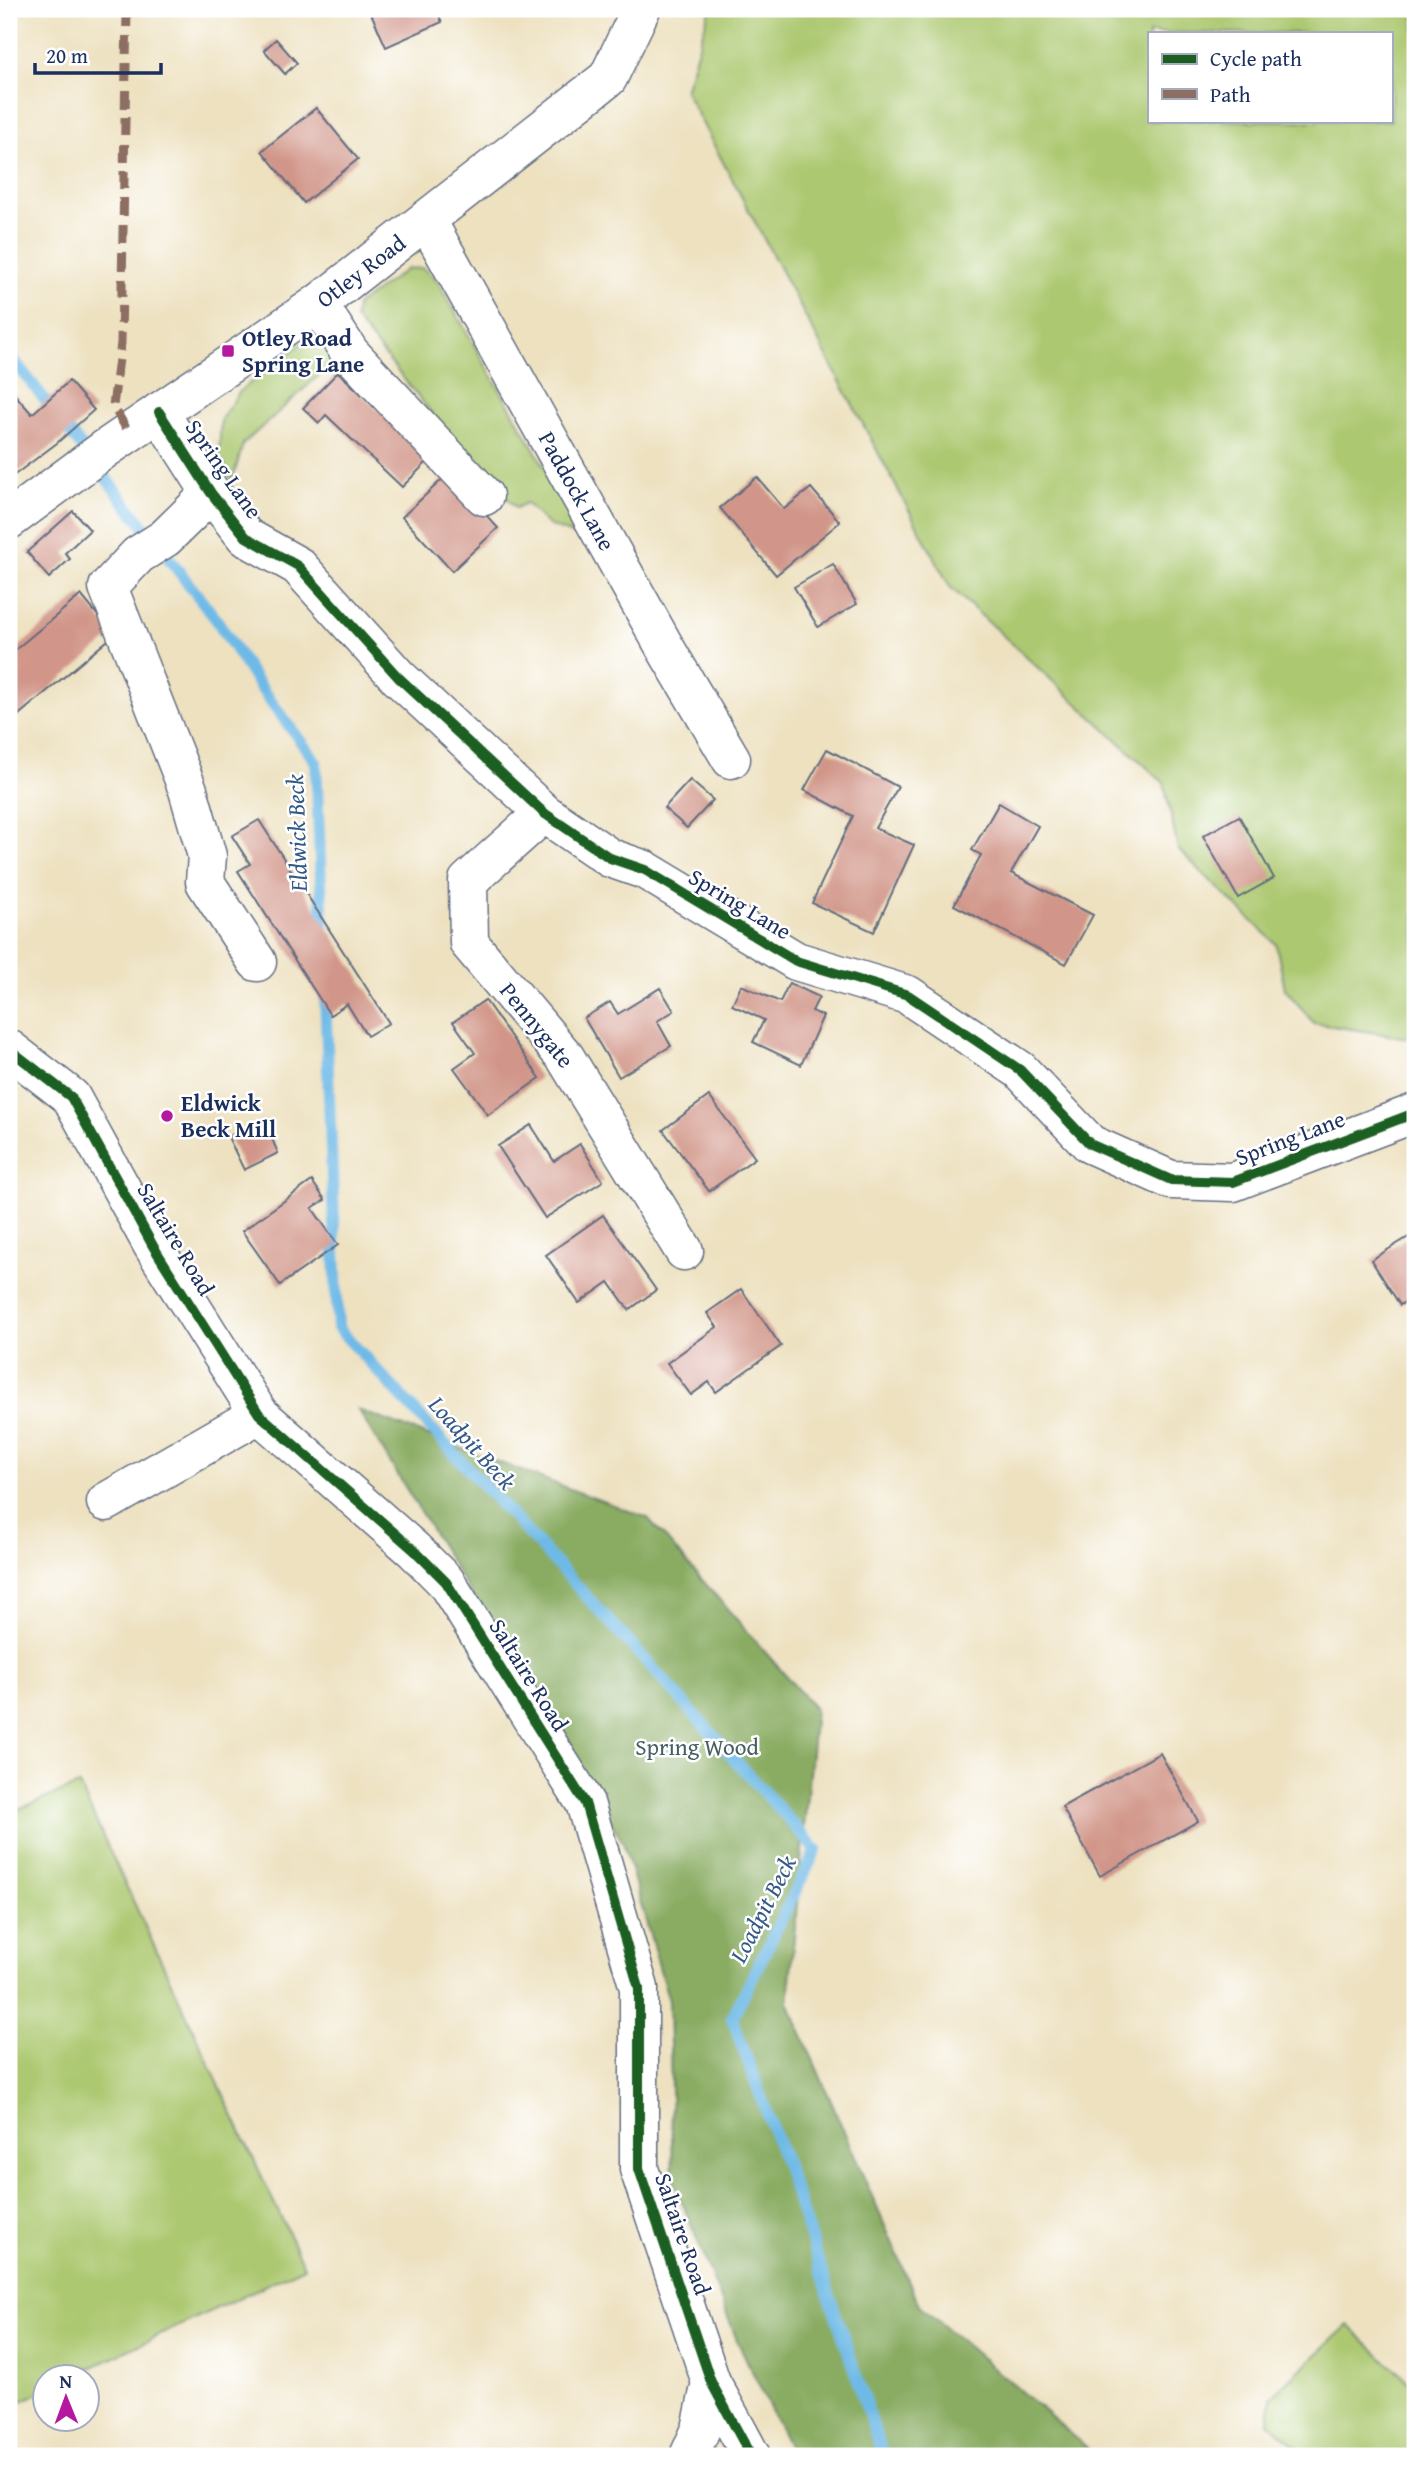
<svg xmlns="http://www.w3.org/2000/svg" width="1424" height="2465" font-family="'Gentium Book Plus',serif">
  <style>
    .green { fill: #acc86f; stroke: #647c66; stroke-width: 2; fill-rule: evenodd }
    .forest { fill: #89ac62; stroke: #526e60; stroke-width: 2 }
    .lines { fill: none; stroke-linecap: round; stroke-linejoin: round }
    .stream { stroke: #6ebae7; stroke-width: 12 }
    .building { fill: #d19689 }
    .minor-casing { stroke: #646d80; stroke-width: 41 }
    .minor { stroke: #fff; stroke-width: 38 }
    .quiet { stroke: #8d6e63; stroke-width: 9; stroke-dasharray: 18 9; stroke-linecap: butt }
    .cycleway-casing { stroke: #fff; stroke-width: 15 }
    .cycleway { stroke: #1b5e20; stroke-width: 10 }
    .poi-dot { fill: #b5179e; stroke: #fff; stroke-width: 2.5 }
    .labels { text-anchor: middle; stroke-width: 5; stroke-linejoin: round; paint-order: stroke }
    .street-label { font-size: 23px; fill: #1b2f5e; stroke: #fff }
    .poi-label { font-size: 23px; font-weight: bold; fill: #1b2f5e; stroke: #fff; text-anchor: start }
    .park-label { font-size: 23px; fill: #465d63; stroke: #fff }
    .water-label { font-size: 24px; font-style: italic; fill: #345987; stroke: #fff }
  </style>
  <rect width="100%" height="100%" fill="#fff"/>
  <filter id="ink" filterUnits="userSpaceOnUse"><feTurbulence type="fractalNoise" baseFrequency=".0143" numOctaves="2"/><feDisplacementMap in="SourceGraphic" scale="14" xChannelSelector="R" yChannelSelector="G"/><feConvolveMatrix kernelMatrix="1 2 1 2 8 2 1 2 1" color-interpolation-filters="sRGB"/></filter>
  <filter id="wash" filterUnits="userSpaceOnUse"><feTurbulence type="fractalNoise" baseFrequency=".00686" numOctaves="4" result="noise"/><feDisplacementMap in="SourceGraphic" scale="28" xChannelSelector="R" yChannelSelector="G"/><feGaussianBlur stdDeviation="1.57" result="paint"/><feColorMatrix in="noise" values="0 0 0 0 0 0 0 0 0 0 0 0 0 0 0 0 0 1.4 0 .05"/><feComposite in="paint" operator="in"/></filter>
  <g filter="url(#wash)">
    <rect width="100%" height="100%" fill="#ede1c0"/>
    <g class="green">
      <path d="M710,9H1415V1039L1314,1023L1285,989L1276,944L1178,849L1164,783L950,587L685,91ZM1149,33H1391V121H1149Z"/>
      <path d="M422,268L436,279L587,540L548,525L526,503L516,508L465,454L355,319L357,305L407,269Z"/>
      <path d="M319,340L338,358L243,444L232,482L219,455L221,419L241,390L305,341Z"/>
      <path d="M79,1785L304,2267L71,2377L46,2378L45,2390L9,2407V1813Z"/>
      <path d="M1348,2325L1415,2388V2456H1306L1269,2422L1271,2397Z"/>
    </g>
    <path class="forest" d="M358,1410L648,1518L815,1709L788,2002L919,2305L1097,2456H793L737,2340L673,2179L669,2001L623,1842Z"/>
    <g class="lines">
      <g class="stream">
        <path d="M9,354L216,619L258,684L316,762L323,933"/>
        <path d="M325,994L338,1328L649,1664L816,1850L732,2018L786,2165L883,2456"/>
      </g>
    </g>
    <g id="blocks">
      <g class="building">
        <path d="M375,9H436L442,22L386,47L370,11Z"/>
        <path d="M276,39L297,63L285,74L264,50Z"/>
        <path d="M316,108L358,159L304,203L262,151Z"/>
        <path d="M338,372L430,459L402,487L326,415L319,423L303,408Z"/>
        <path d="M69,381L94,410L57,443L9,479V388L32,414Z"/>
        <path d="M448,474L498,528L452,571L402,517Z"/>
        <path d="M757,477L784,509L811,488L840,522L776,575L720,508Z"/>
        <path d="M73,511L90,530L65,553L70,559L49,578L27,552Z"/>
        <path d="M833,564L857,604L818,627L794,587Z"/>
        <path d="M81,595L114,635L9,723V655Z"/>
        <path d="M827,749L898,787L875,828L914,845L874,932L812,903L853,816L804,790Z"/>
        <path d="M690,780L713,800L687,828L664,808Z"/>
        <path d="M999,803L1038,826L1011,873L1093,915L1066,964L954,905L981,855L972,850Z"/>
        <path d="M1239,816L1274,878L1238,898L1203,836Z"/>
        <path d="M259,820L389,1023L367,1036L347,1004L330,1015L238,871L250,864L232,836Z"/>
        <path d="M789,983L819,997L812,1011L823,1016L801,1065L753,1042L764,1020L732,1005L741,985L780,1002Z"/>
        <path d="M660,988L674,1011L657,1021L671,1046L619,1077L584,1018L610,1002L618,1014Z"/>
        <path d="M485,1000L540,1078L488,1115L454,1068L475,1053L453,1022Z"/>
        <path d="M709,1096L755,1158L709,1191L663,1130Z"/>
        <path d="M264,1120L278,1153L244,1170L228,1137Z"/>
        <path d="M531,1125L554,1161L580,1144L603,1181L545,1218L498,1146Z"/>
        <path d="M312,1181L325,1200L312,1208L338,1245L280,1285L242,1231Z"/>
        <path d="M603,1215L656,1290L629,1310L609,1282L579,1303L546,1255Z"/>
        <path d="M1415,1233V1295L1400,1305L1371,1260Z"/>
        <path d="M741,1289L781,1346L716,1392L709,1382L691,1395L667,1363L717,1327L707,1313Z"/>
        <path d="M1160,1753L1198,1821L1100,1876L1062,1807Z"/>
      </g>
    </g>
  </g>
  <g filter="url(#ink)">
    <use href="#blocks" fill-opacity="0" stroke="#646d80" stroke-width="2"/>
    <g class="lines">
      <defs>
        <g id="minor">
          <path d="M427,221L667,651L731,759"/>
          <path d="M318,304L350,353L484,496"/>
          <path d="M159,412L211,493L246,537L298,566L398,677L544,813L610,858L645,870L796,961L908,995L1020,1070L1090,1144L1171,1180L1233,1182L1415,1113"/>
          <path d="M211,493L165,538L138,555L108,587L188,790L207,856L205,882L257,962"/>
          <path d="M9,520L105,449L318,304L608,78L641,9"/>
          <path d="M544,813L468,881L469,943L565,1057L684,1251"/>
          <path d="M9,1049L71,1097L153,1246L259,1414L414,1550L446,1582L585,1803L639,1988V2169L711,2382L751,2456"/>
          <path d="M106,1502L259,1414"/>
          <path d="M689,2456L701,2429L711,2382"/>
        </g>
      </defs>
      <use href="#minor" class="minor-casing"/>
      <use href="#minor" class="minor"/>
      <path class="quiet" d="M127,9L121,343L113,406L129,433"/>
      <defs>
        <g id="cycleway">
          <path d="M159,412L211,493L246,537L298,566L398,677L544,813L610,858L645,870L796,961L908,995L1020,1070L1090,1144L1171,1180L1233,1182L1415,1113"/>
          <path d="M9,1049L71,1097L153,1246L259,1414L414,1550L446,1582L585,1803L639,1988V2169L711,2382L751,2456"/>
        </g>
      </defs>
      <use href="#cycleway" class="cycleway-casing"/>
      <use href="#cycleway" class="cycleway"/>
    </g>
  </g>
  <g class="poi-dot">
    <rect x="221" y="344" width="14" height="14" rx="3.5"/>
    <circle cx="167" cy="1116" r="7"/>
  </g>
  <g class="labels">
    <g class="street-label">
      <text transform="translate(361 271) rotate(-37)" y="8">Otley Road</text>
      <text transform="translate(224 469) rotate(55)" y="8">Spring Lane</text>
      <text transform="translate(577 491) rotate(61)" y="8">Paddock Lane</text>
      <text transform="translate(740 904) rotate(31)" y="8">Spring Lane</text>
      <text transform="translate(537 1025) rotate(51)" y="8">Pennygate</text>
      <text transform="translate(1290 1138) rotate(-21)" y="8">Spring Lane</text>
      <text transform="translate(176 1239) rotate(59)" y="8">Saltaire Road</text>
      <text transform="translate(529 1675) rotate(58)" y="8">Saltaire Road</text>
      <text transform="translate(683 2234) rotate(71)" y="8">Saltaire Road</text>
    </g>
    <g class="poi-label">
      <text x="242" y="346">Otley Road<tspan x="242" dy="26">Spring Lane</tspan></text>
      <text x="181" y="1111">Eldwick<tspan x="181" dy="26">Beck Mill</tspan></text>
    </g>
    <g class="park-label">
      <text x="697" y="1755">Spring Wood</text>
    </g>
    <g class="water-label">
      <text transform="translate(297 833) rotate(-92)" y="8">Eldwick Beck</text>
      <text transform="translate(472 1443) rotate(48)" y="8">Loadpit Beck</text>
      <text transform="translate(763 1909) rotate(-63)" y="8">Loadpit Beck</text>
    </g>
  </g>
  <rect width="1424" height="2465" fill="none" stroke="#fff" stroke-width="35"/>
  <rect x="1148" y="32" width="245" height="91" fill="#ffffff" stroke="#a4acbf" stroke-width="2"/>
  <rect x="1162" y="54" width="35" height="10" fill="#1b5e20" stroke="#a4acbf" stroke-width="2"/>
  <text x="1210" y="66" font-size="21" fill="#1b2f5e">Cycle path</text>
  <rect x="1162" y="89" width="35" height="10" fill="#8d6e63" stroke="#a4acbf" stroke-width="2"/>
  <text x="1210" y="102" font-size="21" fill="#1b2f5e">Path</text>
  <g transform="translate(66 2398) rotate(359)"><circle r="33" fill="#ffffff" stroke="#a4acbf" stroke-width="2"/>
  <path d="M0-5L12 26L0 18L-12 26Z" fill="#b5179e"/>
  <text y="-10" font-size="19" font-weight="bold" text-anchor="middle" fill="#1b2f5e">N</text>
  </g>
  <path d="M35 63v10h126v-10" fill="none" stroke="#1b2f5e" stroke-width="3.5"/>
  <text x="46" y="63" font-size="21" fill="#1b2f5e" stroke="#ffffff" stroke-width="5" paint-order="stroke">20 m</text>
</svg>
